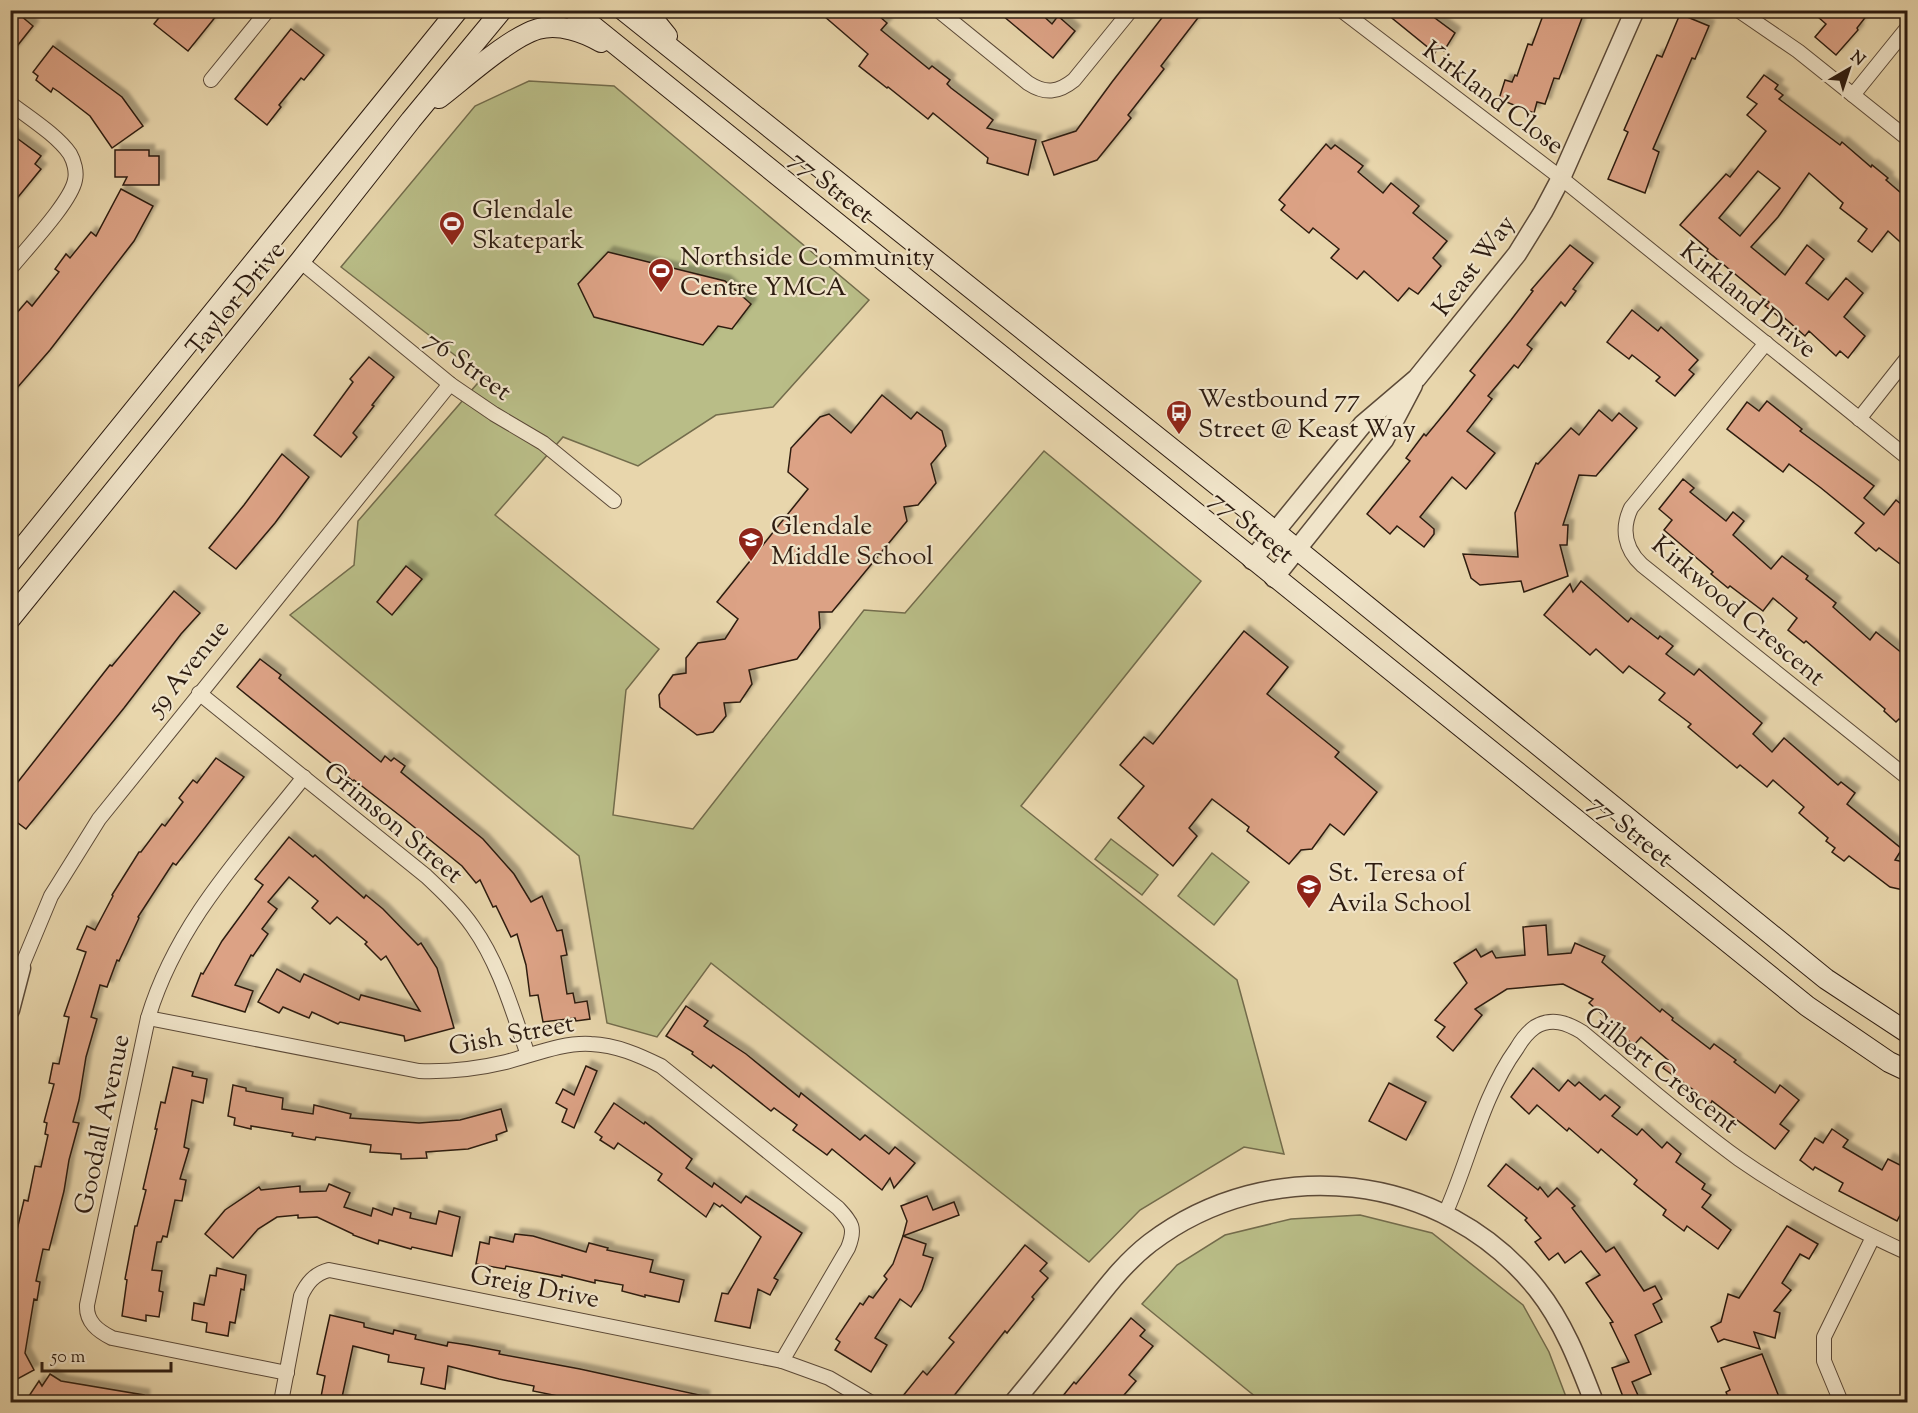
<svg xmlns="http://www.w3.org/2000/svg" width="1918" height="1413" font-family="'Sorts Mill Goudy',serif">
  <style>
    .green { fill: #b9bd87; stroke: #736c4c; stroke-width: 1.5 }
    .building { fill: #dca285; stroke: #2d1c11; stroke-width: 1.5; fill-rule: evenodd; filter: url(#shadow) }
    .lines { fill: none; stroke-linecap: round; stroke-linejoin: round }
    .minor-casing { stroke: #5c4a38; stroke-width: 16 }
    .tertiary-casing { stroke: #5c4a38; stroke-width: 21 }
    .secondary-casing { stroke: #2d1c11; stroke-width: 22 }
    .minor { stroke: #f0e4c9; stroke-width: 14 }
    .tertiary { stroke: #f0e4c9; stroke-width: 18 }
    .secondary { stroke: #f0e4c9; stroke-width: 20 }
    .labels { text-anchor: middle; stroke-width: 4.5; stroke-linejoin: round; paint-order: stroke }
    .street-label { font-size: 26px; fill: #2d1c11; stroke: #f0e4c9 }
    .poi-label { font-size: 26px; fill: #2d1c11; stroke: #f0e4c9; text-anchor: start }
  </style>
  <defs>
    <filter id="shadow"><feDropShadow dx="5.5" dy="-5.5" stdDeviation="1.5" flood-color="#0004"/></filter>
  </defs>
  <rect width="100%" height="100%" fill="#e8d6ac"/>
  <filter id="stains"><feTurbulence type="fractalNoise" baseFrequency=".00333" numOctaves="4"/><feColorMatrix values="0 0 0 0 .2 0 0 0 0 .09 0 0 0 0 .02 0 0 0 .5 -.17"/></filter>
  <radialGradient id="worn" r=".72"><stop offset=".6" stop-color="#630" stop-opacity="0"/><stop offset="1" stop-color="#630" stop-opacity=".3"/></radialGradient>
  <g class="green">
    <path d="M529,81L614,86L869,300L773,407L716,415L638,466L563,437L495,515L659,649L626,690L613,815L693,829L864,610L905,613L1044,451L1201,581L1021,806L1237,980L1284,1154L1244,1147L1140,1210L1089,1262L711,963L657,1037L607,1023L579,856L290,615L354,565L358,521L483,377L341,267L475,106Z"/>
    <path d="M1111,839L1158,875L1142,895L1095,859Z"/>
    <path d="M1212,853L1249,882L1214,925L1178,896Z"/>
    <path d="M1360,1215L1432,1233L1523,1305L1549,1352L1568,1402H1262L1142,1304L1177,1265L1225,1235L1291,1219Z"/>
  </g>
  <g class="building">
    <path d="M10,10H14L33,26L10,55Z"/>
    <path d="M165,10H221L188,51L154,24Z"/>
    <path d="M817,10H872L887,23L881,30L929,69L932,66L950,80L947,84L951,88L993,120L987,128L1036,140L1028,175L987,163L988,158L933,113L928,119L888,87L887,88L859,66L868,54Z"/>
    <path d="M996,10H1037L1052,24L1058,16L1075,31L1053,58Z"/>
    <path d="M1168,10H1204L1161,66L1164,69L1128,115L1131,118L1097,160L1054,175L1042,142L1076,131L1112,82Z"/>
    <path d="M1382,10H1424L1455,33L1444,51L1438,47L1435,53Z"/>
    <path d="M1545,10H1585L1559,79L1554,78L1545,104L1537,102L1534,113L1499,99L1505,80L1512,82L1515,75L1517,76L1528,44L1532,45Z"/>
    <path d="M1810,10H1871L1857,28L1858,30L1836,55L1815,37L1826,24Z"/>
    <path d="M1680,14L1709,26L1695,59L1692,58L1653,149L1659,152L1645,193L1608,179L1628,132L1624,130L1638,98L1657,55L1662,57Z"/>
    <path d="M291,29L324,55L304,80L301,78L279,105L281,107L267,125L235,99Z"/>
    <path d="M53,46L122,97L143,126L112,148L90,116L59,92L53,88L51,92L36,80L38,76L33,72Z"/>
    <path d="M1764,75L1778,85L1775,89L1783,95L1779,99L1840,145L1842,142L1871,167L1872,165L1888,178L1886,180L1908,199V249L1888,231L1872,252L1858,241L1867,229L1840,208L1843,203L1809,173L1778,217L1751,247L1785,275L1807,245L1824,259L1806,283L1828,300L1846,278L1863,293L1844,317L1865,336L1848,358L1840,351L1836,356L1809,331L1805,336L1780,314L1778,316L1765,306L1769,302L1707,251L1708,249L1680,225L1726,174L1730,177L1766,131L1747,115L1757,104L1747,97ZM1758,171L1780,188L1740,236L1719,218Z"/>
    <path d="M10,133L41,156L35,164L41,169L10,207Z"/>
    <path d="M1326,144L1331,149L1335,145L1363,166L1358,172L1383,193L1391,183L1419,206L1413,213L1447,241L1433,258L1441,266L1418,294L1409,288L1398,301L1364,271L1357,279L1331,258L1339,249L1313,228L1309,233L1281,210L1285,205L1279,200Z"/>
    <path d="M115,150H149V156H159V185H123L127,177H115Z"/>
    <path d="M121,189L153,206L134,241L50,350L10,396V325L17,317L15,315L27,301L32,306L59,272L55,269L66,254L70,258L91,232L96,236Z"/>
    <path d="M1570,245L1593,263L1573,289L1576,291L1565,306L1561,302L1527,345L1532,349L1518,368L1514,365L1488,396L1492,399L1467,431L1495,453L1466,489L1452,477L1420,517L1434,529V534L1424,547L1397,526L1390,534L1367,514L1410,461L1406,458L1424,434L1426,436L1449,408L1475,375L1470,371L1511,320L1533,291L1531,290Z"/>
    <path d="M608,252L725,281L751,304L732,329L718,326L703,345L594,317L578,284Z"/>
    <path d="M1632,310L1658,331L1661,327L1698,360L1689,370L1694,374L1675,396L1656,381L1660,377L1632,355L1629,359L1607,342Z"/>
    <path d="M369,357L394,377L372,405L374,406L353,433L357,437L341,457L314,435L353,382L350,379Z"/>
    <path d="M882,395L911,419L917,412L942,431L946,446L931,464L936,483L918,505L904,507L907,521L832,612H819L820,628L797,659L749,670L752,684L740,702L724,703L726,716L713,732L697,735L660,707L659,695L673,675L686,673V658L698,643L725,639L738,619L717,602L808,489L788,472L791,448L820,417L829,414L851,433Z"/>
    <path d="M1767,401L1802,429L1800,431L1874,486L1864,498L1884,515L1896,500L1908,510V570L1879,548L1876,551L1855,533L1864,523L1821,488L1789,464L1783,472L1727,429L1747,402L1759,411Z"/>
    <path d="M1599,410L1612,421L1619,413L1637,428L1596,476L1579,475L1563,525H1568L1567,545H1560L1568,576L1524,592L1521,581L1480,585L1471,578L1463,554L1518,557L1515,513L1536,463L1538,464L1571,428L1579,435Z"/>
    <path d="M282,454L309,477L275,523L236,569L209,548L244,505Z"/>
    <path d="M1683,479L1694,488L1690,492L1726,521L1733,512L1744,521L1733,535L1771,569L1782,556L1808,576L1806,579L1836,603L1833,607L1870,640L1876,632L1908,658V726L1899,719L1896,722L1884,711L1885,709L1806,641L1804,643L1788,630L1797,618L1773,598L1763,611L1730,586L1728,588L1711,574L1713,572L1664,530L1672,520L1659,509Z"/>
    <path d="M406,566L422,579L392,615L377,602Z"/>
    <path d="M1581,581L1628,622L1631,618L1658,639L1660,636L1673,646L1666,654L1694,675L1699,669L1762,723L1753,734L1772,752L1784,738L1838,785L1841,782L1855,793L1847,804L1902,849L1895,860L1908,863V891L1890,887L1849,856L1844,861L1832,852L1835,848L1826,841L1828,838L1799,813L1804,807L1773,780L1767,787L1740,765L1737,768L1688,727L1691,724L1659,700L1665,693L1629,666L1623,673L1596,649L1590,655L1544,615L1570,584L1573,592Z"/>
    <path d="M174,591L200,613L181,634L124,708L26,829L10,817V792L110,665L112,666Z"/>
    <path d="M1244,631L1288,667L1267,694L1339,752L1335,757L1377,792L1344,835L1330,824L1312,849L1301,850L1289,864L1247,831L1249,827L1212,799L1189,828L1197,836L1173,866L1118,818L1144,786L1120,765L1144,737L1153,744Z"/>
    <path d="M260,659L281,675L279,678L381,762L385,756L391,761L394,758L405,766L401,772L483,839L514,874L531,902L542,896L557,931L562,930L567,955L561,956L567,994L573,993L575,1003L587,1001L590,1019L576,1021L575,1018L543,1022L538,995L530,996L526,965L517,934L511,937L496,906L493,907L480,880L476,883L462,866L403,818L354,780L353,781L237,687Z"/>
    <path d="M216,758L244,777L176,865L173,863L138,917L139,918L119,961L117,960L107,987L100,985L91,1017L97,1019L86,1057L79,1100L73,1122L79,1123L69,1160L64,1191L49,1250L43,1249L36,1281L40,1282L37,1300L34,1299L25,1353L34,1370L10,1383V1296L14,1278L10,1277V1260L24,1200L28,1201L35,1166L41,1167L48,1135L45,1134L47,1123L44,1122L54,1084L49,1083L53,1063L59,1064L69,1017L64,1016L86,952L77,949L87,926L95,930L113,896L112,895L139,852H141L162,824L165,826L183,802L179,798L193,780L197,783Z"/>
    <path d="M289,837L313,857L315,855L364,898L366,895L383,909L418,945L421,943L437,968L454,1028L405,1041L404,1036L340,1022L338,1024L312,1012L309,1018L283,1007L279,1013L258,1002L277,969L300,982L304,974L359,1000L361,995L420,1011L386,956L381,960L365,944L367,942L337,917L330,924L312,908L318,901L289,877L268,902L277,909L262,929L268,934L253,956L251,955L235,985L253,991L245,1012L192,996L201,973L203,974L222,941L263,885L255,879Z"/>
    <path d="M1546,925L1548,955L1571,953L1575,943L1605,956L1602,962L1660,1012L1662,1009L1673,1018L1672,1020L1710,1049L1714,1044L1736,1060L1734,1062L1775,1093L1780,1085L1799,1100L1780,1124L1789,1131L1775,1149L1712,1101L1710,1105L1694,1093L1695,1091L1663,1068L1668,1060L1641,1037L1634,1045L1619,1033L1621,1030L1589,1003L1593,999L1563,984L1507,989L1475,1009L1482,1015L1453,1051L1437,1037L1445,1027L1435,1020L1467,983L1454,963L1476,949L1481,957L1492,951L1496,958L1525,955L1523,927Z"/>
    <path d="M686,1006L708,1021L704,1026L746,1054L799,1097L801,1093L860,1140L865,1135L889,1154L895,1147L915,1163L894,1188L890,1178L882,1190L832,1149L827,1155L793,1130L797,1125L774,1108L771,1111L713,1065L711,1068L692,1054L693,1052L666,1036Z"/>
    <path d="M586,1066L597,1071L574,1128L562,1122L567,1109L556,1103L563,1089L574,1095Z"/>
    <path d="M173,1067L193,1072L192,1076L207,1079L203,1103L192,1100L184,1147L189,1149L180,1179L186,1180L182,1201L175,1200L167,1237L163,1236L161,1242H157L152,1270L162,1271L159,1291L163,1292L159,1317L146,1315V1321L122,1316L127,1280L125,1279L135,1226H137L146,1190L143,1189L157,1129H155L161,1102L165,1103Z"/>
    <path d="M1533,1068L1559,1091L1568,1080L1575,1086L1579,1082L1600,1100L1605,1095L1620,1107L1612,1116L1637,1135L1642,1129L1662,1148L1667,1142L1681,1154L1676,1162L1705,1184L1702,1189L1711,1195L1702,1207L1731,1230L1718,1249L1687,1226L1684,1231L1663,1215L1666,1210L1634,1184L1637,1180L1601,1149L1598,1153L1569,1128L1567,1131L1537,1105L1529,1114L1511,1097Z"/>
    <path d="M1389,1083L1426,1102L1406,1140L1369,1121Z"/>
    <path d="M233,1085L246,1088V1091L283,1098L282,1109L313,1114L314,1105L351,1114L350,1118L419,1123L460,1120L501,1109L507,1131L496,1135L497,1140L468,1149L426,1152L427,1158L401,1159V1154L370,1152L371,1145L316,1137L315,1140L292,1136L293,1133L251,1126V1129L234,1125L235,1118L228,1116Z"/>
    <path d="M614,1103L644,1124L645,1122L692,1159L686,1168L712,1187L714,1183L741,1203L746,1196L802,1233L774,1278L778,1280L770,1295L758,1289L750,1328L715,1321L722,1293L728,1294L761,1237L722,1205L720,1207L714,1203L706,1217L658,1180L662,1174L618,1143L614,1149L600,1140L602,1137L595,1132Z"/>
    <path d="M1832,1129L1848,1140L1843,1147L1882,1170L1888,1159L1908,1169V1200L1897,1221L1839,1191L1843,1183L1815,1167L1813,1170L1800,1160L1815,1138L1823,1143Z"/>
    <path d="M1506,1164L1538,1190L1540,1187L1548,1197L1557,1188L1575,1206L1572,1208L1606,1252L1614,1247L1644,1291L1655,1286L1662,1299L1653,1304L1662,1322L1635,1335L1651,1374L1632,1382L1641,1402H1625L1612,1368L1629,1362L1610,1323L1613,1322L1586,1283L1600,1275L1581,1251L1565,1263L1558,1253L1549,1260L1535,1242L1541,1238L1525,1220L1527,1218L1488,1186Z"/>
    <path d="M329,1184L350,1193L344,1207L371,1216L373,1208L392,1215L394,1208L411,1213L410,1218L436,1224L439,1211L460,1217L452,1256L412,1247L411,1249L379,1240L378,1244L353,1235V1234L317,1217L298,1218V1215L277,1217L258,1229L233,1258L205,1234L225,1210L259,1187L261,1190L300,1186V1192L326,1191Z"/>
    <path d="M927,1196L933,1210L954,1202L959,1215L903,1236L907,1221L901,1206Z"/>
    <path d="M1787,1226L1818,1244L1809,1259L1800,1254L1782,1283L1791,1290L1774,1311L1780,1313L1775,1338L1754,1332L1760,1349L1724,1339L1718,1342L1711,1327L1721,1322L1728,1294L1739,1298Z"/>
    <path d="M515,1234L533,1236L586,1252L589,1243L608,1248L607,1250L653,1260L650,1272L684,1280L679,1302L645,1295V1297L622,1291L623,1285L595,1280V1283L562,1275V1277L506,1266L505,1269L476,1264L480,1242L489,1244L490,1237L513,1242Z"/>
    <path d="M903,1236L926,1244L923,1255L933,1258L922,1290L911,1307L900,1299L875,1338L887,1345L871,1372L835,1350L840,1342L836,1339L860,1303L863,1305L869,1296L873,1298L887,1279L884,1276L893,1264Z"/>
    <path d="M1025,1245L1047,1263L1040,1271L1048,1278L1032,1297L1034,1299L1007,1333L1005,1331L949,1402H898L923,1371L927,1375L954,1342L949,1338Z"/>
    <path d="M217,1268L246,1275L244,1290L241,1289L235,1323L230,1322L228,1336L206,1332L207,1323L192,1320L194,1303L204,1305L210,1275L216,1276Z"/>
    <path d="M330,1315L364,1323V1327L393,1334L394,1330L416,1335L415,1339L447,1346L448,1342L468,1345L500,1351L499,1354L580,1369L704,1396V1402H617L599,1399L598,1402H572L573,1399L533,1391L534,1386L499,1379L448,1366L445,1389L421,1384L424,1368L388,1362L389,1355L353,1346L341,1402H320L325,1376L317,1374Z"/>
    <path d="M1131,1318L1145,1330L1140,1336L1153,1346L1129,1375L1136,1381L1118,1402H1058L1074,1382L1076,1384Z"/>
    <path d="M1762,1354L1781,1402H1730L1726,1392L1730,1390L1721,1368Z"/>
    <path d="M50,1374L61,1381L144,1395V1402H25L39,1381L42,1386Z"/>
  </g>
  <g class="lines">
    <defs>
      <g id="minor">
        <path d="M938,10L1028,83C1045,94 1058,93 1074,80L1131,10"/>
        <path d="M1341,10L1561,178L1908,458"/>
        <path d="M1738,10L1798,51L1908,139"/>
        <path d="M211,80L268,10"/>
        <path d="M1853,95L1908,27"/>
        <path d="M10,103C28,117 57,135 70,154C74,161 77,172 75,180C71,202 26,249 10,269"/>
        <path d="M300,261L450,384L494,414L543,443L614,501"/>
        <path d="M1766,343L1631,508C1621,529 1625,549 1642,565L1908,778"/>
        <path d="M1859,419L1908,357"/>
        <path d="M199,693L426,876C443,892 460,908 473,927C500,965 513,1013 528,1055"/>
        <path d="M21,968L51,896L99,819L450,384"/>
        <path d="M148,1018L419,1071C449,1072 477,1069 506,1062C533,1055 563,1042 591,1044C616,1045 639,1055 661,1066L838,1208C852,1223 856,1228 848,1248L782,1361"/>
        <path d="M1445,1214C1470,1159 1481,1098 1517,1048C1521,1041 1528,1032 1535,1027C1552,1017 1567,1023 1582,1032C1634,1075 1685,1120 1739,1159C1792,1196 1849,1226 1908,1253"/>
        <path d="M287,1373L112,1338C98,1331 86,1322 87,1305L148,1018C177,922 243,854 304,777"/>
        <path d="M281,1402L301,1296C307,1283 314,1274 329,1270L782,1361L829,1378L870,1402"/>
        <path d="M1841,1402L1824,1361V1337L1873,1237"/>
      </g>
      <g id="tertiary">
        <path d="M1252,560L1363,424L1417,378L1517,254L1543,212L1561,178L1635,10"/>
        <path d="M1274,578L1384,440L1413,385"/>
        <path d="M10,965L21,968L10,1010"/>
        <path d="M1014,1402C1038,1373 1062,1343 1085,1314C1105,1289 1124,1263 1150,1243C1270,1152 1443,1171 1537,1289C1564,1323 1579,1363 1594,1402"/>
      </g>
      <g id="secondary">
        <path d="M573,10L1807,1006L1889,1062L1908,1071"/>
        <path d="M623,10L1261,520L1826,979L1908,1033"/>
        <path d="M646,10L667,36"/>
        <path d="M439,98C464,79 510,37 538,29C559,23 584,32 601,42"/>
        <path d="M10,563L458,10"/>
        <path d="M10,619L300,261L411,120L502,10"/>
      </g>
    </defs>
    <use href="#minor" class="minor-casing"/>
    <use href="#tertiary" class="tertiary-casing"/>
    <use href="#secondary" class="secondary-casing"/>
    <use href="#minor" class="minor"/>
    <use href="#tertiary" class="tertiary"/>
    <use href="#secondary" class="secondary"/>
  </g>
  <defs>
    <symbol id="stadium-pin" viewBox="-11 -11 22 30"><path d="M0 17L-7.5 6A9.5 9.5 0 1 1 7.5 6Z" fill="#8f2418" stroke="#f0e4c9"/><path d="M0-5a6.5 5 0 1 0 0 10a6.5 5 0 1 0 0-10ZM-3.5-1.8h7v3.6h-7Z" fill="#fff"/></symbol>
    <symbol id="bus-pin" viewBox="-11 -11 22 30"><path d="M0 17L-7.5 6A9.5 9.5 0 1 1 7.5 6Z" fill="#8f2418" stroke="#f0e4c9"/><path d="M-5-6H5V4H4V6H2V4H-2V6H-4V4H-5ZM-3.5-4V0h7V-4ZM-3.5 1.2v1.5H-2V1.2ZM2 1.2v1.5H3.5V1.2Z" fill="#fff"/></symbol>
    <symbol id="school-pin" viewBox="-11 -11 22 30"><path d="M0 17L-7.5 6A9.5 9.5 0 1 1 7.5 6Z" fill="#8f2418" stroke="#f0e4c9"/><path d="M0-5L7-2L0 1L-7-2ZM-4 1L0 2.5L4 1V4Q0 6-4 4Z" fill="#fff"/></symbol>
  </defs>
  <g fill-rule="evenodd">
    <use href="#stadium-pin" x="437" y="209" width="30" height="40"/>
    <use href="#stadium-pin" x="646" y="256" width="30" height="40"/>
    <use href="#bus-pin" x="1164" y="398" width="30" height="40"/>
    <use href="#school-pin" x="736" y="525" width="30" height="40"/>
    <use href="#school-pin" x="1294" y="872" width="30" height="40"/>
  </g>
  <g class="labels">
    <g class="street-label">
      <text transform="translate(1494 97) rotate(37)" y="9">Kirkland Close</text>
      <text transform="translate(833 186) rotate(39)" y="9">77 Street</text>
      <text transform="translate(1473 265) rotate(-53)" y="9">Keast Way</text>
      <text transform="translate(235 298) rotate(-51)" y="9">Taylor Drive</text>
      <text transform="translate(1749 299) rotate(39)" y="9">Kirkland Drive</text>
      <text transform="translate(469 365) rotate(36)" y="9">76 Street</text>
      <text transform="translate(1253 526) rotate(39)" y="9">77 Street</text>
      <text transform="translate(1739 610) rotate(40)" y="9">Kirkwood Crescent</text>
      <text transform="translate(187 667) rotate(-51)" y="9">59 Avenue</text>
      <text transform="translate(394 822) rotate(40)" y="9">Grimson Street</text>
      <text transform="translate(1632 830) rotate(39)" y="9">77 Street</text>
      <text transform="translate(511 1034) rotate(-11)" y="9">Gish Street</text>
      <text transform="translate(1662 1069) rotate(38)" y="9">Gilbert Crescent</text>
      <text transform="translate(101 1124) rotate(-78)" y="9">Goodall Avenue</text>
      <text transform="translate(535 1286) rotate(11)" y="9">Greig Drive</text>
    </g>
    <g class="poi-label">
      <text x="472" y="218">Glendale<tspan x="472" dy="30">Skatepark</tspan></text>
      <text x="680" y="265">Northside Community<tspan x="680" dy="30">Centre YMCA</tspan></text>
      <text x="1198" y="407">Westbound 77<tspan x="1198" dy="30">Street @ Keast Way</tspan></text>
      <text x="771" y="534">Glendale<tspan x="771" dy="30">Middle School</tspan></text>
      <text x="1328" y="881">St. Teresa of<tspan x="1328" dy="30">Avila School</tspan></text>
    </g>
  </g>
  <rect width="1918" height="1413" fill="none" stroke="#e8d6ac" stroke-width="36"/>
  <rect x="12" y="12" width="1894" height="1389" fill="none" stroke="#2d1c11" stroke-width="3"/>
  <rect x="18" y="18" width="1882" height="1377" fill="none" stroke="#2d1c11" stroke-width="1.5"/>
  <g transform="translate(1849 69) rotate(39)" stroke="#f0e4c9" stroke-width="4.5" paint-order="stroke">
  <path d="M0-4.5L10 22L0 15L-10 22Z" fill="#2d1c11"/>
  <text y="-9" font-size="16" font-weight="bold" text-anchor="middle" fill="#2d1c11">N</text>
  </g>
  <path d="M42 1362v9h129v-9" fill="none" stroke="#2d1c11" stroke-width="3"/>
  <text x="51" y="1362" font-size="18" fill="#2d1c11" stroke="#f0e4c9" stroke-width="4.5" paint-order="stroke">50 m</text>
  <rect width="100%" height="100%" filter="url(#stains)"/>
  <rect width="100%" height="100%" fill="url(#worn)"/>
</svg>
